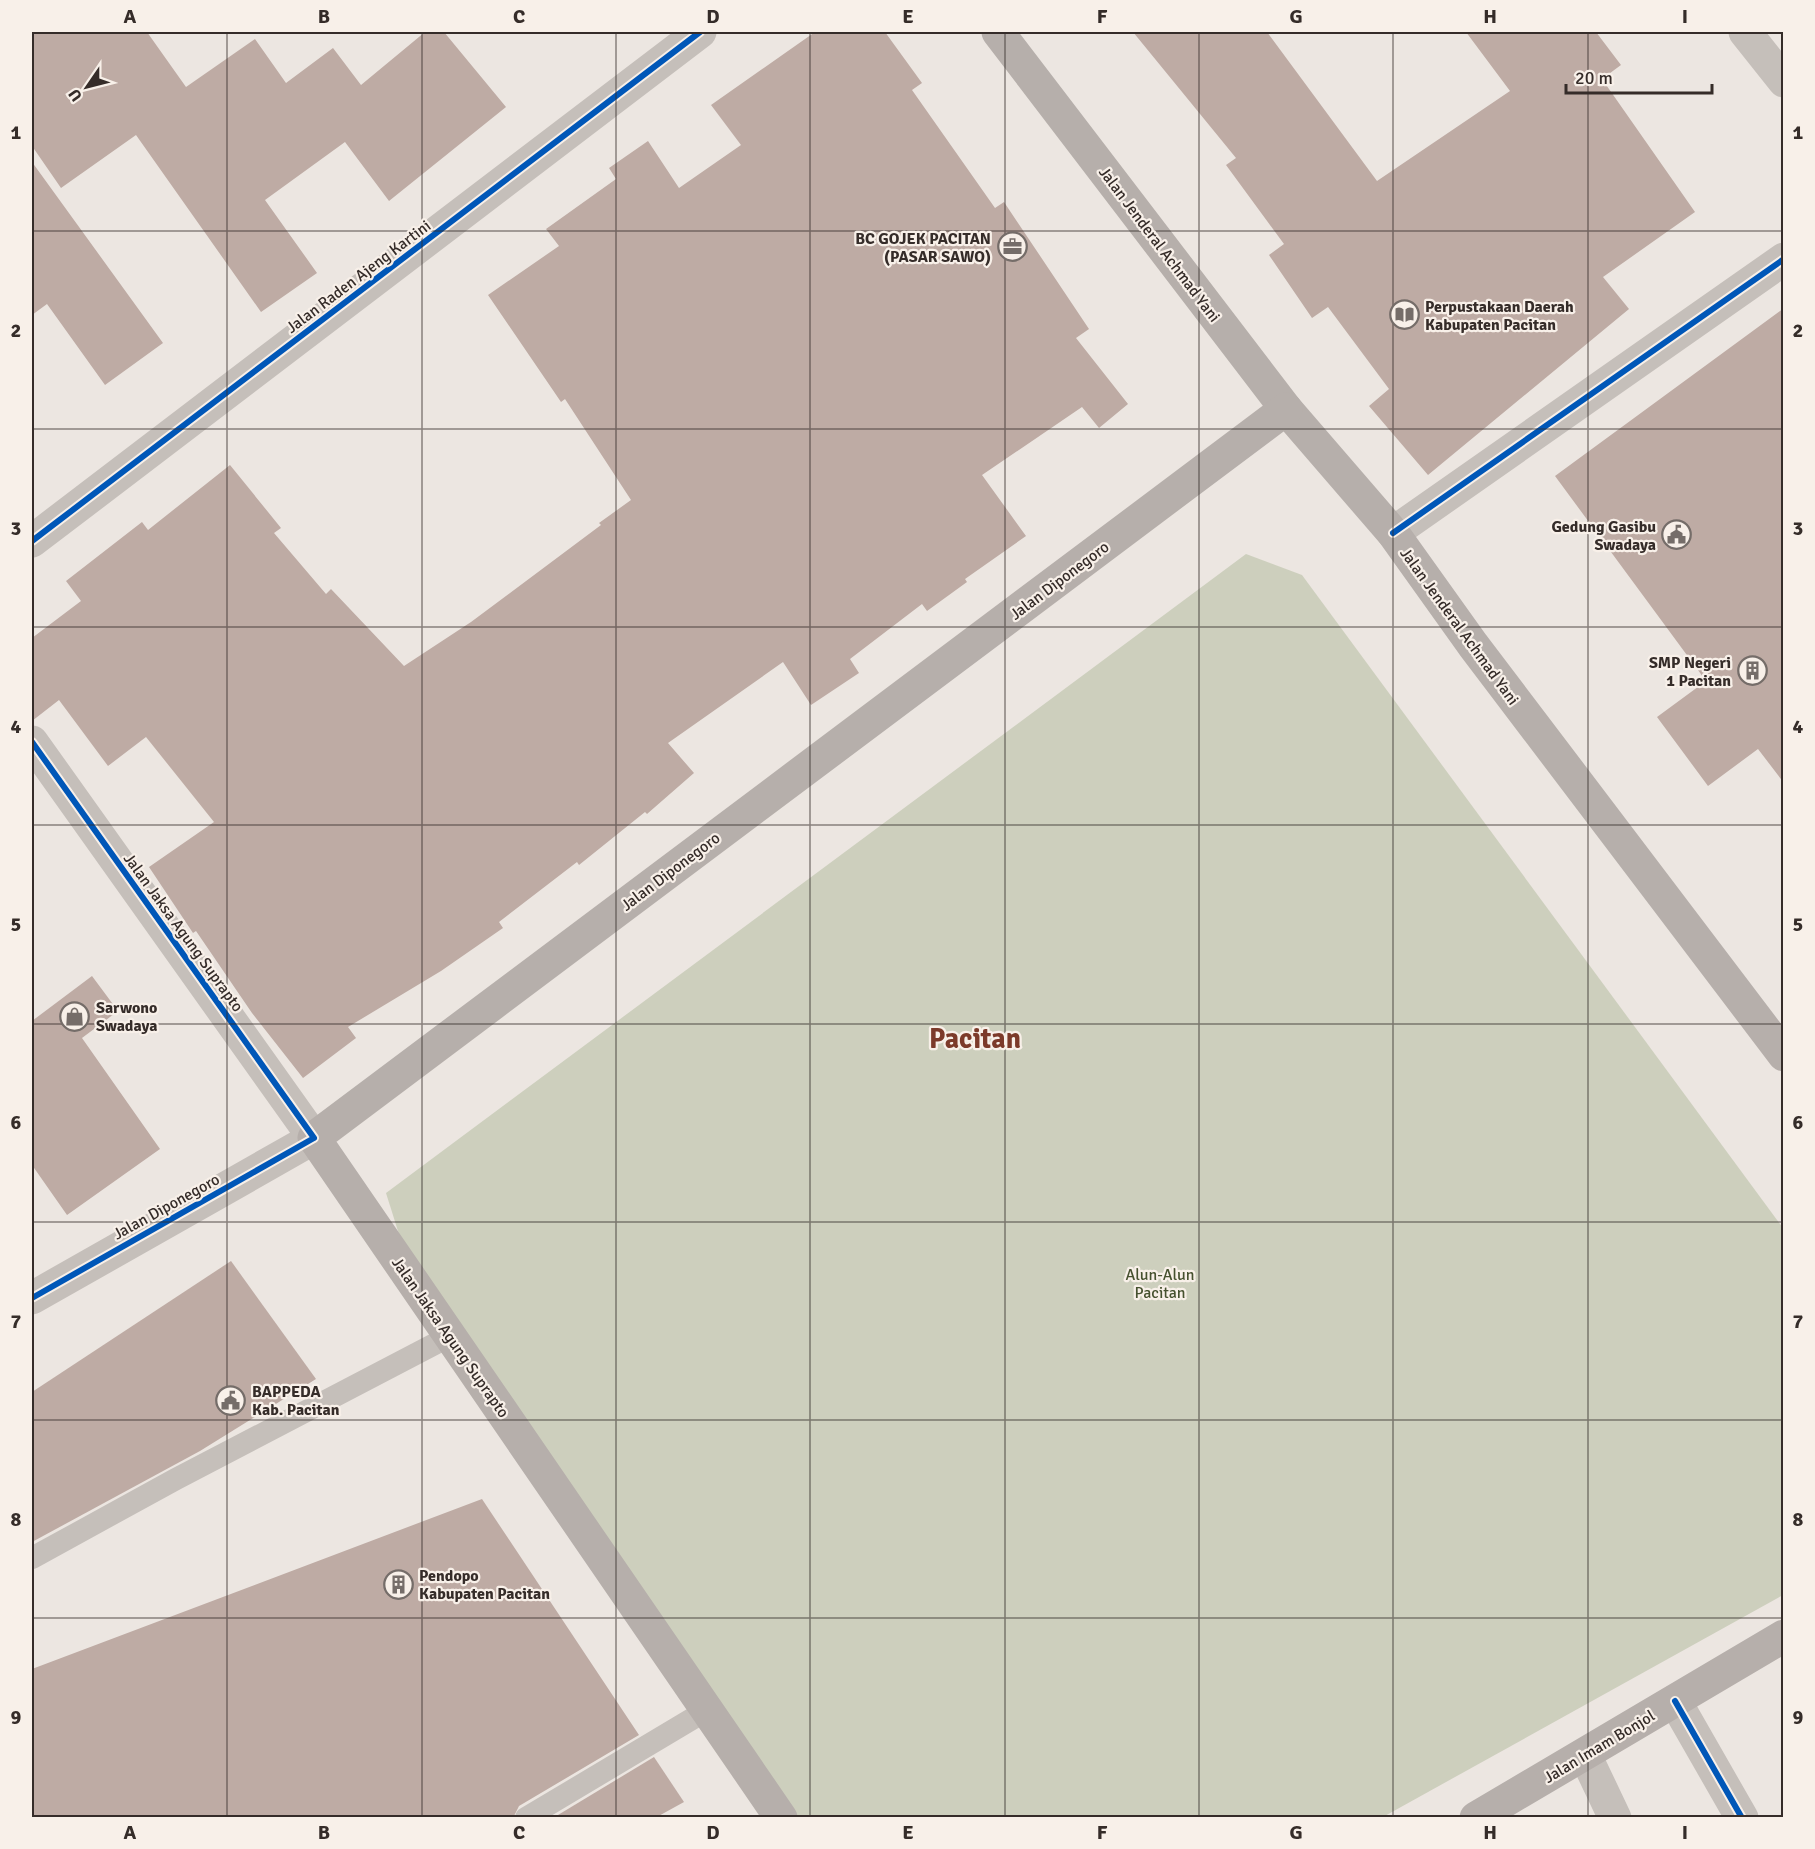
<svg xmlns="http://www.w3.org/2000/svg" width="1815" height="1849" font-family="Signika,sans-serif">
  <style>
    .park { fill: #cdcfbd }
    .building { fill: #beaba4 }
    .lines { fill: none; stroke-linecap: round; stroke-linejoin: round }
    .service { stroke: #c5bfba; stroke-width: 22 }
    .minor { stroke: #c5bfba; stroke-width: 33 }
    .tertiary { stroke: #c5bfba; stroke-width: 33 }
    .secondary { stroke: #b6afab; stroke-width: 33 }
    .cycleway-casing { stroke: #f8f0e9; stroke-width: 10 }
    .cycleway { stroke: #0057b8; stroke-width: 6 }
    .grid { fill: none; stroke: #352c29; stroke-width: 1.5; stroke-opacity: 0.55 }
    .labels { text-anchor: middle; stroke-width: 4.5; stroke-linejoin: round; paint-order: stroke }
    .poi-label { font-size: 16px; font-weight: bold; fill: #352c29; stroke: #f8f0e9; text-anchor: start }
    .street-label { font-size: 16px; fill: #352c29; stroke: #f8f0e9 }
    .park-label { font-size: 16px; fill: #46512f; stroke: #f8f0e9 }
    .town-label { font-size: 28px; font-weight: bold; fill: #7c3a2a; stroke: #f8f0e9 }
    .neatline { fill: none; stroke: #352c29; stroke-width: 2 }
    .grid-label { font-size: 20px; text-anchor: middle; font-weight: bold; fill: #352c29 }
  </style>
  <rect width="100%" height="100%" fill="#ece6e1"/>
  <path class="park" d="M1246,554L1302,575L1783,1228V1595L1383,1817H786L409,1266L386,1193Z"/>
  <g class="building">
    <path d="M32,32H147L186,87L255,39L286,83L333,48L361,85L425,32H444L506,107L389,201L345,142L265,200L317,273L261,312L136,135L61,188L32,146Z"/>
    <path d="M815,32H885L922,83L912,90L995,208L1004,202L1089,329L1076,338L1128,404L1099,428L1082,407L982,475L1026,536L965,579L967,582L927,611L922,604L850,659L859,673L811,705L783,662L668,743L694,773L647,814L645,812L579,865L577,862L499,922L503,928L441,971L348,1027L356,1038L303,1078L252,1013L196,931L193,933L149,867L214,822L146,737L108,766L59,700L32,721V638L81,601L66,581L142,522L148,530L230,465L281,528L274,533L326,594L331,589L404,666L471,622L601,525L599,523L631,500L565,399L561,402L488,295L559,246L546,229L616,179L609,168L648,141L679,188L741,145L711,105Z"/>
    <path d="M1133,32H1267L1377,181L1510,91L1466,32H1596L1621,65L1602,79L1695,212L1603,277L1629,309L1428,475L1369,406L1389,389L1328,307L1312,318L1269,255L1284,244L1226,165L1236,158Z"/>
    <path d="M32,162L163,343L105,385L47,304L32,315Z"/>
    <path d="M1784,308V783L1758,749L1708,786L1657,717L1706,681L1555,476Z"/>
    <path d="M92,976L118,1011L82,1038L160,1149L67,1215L32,1165V1021Z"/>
    <path d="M231,1261L316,1379L200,1451L32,1542V1392Z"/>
    <path d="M482,1499L639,1735L519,1806L513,1818H32V1669Z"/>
    <path d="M654,1757L684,1802L655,1818H553Z"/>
  </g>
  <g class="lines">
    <g class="service">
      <path d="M32,1558L176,1479L450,1336"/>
      <path d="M526,1818L707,1710"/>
    </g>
    <path class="minor" d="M1675,1701L1742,1818"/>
    <g class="tertiary">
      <path d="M1745,32L1784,81"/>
      <path d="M1393,533L1784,259"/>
      <path d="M32,541L700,32"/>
      <path d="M32,742L314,1138L32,1298"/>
      <path d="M1585,1755L1615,1818"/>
    </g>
    <g class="secondary">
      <path d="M998,32L1286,409L1393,533L1473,645L1784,1055"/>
      <path d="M781,1818L314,1138L1286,409"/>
      <path d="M1476,1818L1784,1636"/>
    </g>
    <defs>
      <g id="cycleway">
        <path d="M1393,533L1784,259"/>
        <path d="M32,541L700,32"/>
        <path d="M32,742L314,1138L32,1298"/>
        <path d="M1675,1701L1742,1818"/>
      </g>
    </defs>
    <use href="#cycleway" class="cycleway-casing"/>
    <use href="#cycleway" class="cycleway"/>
  </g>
  <path class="grid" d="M227,32V1818M422,32V1818M616,32V1818M810,32V1818M1005,32V1818M1199,32V1818M1393,32V1818M1588,32V1818M32,231H1784M32,429H1784M32,627H1784M32,825H1784M32,1024H1784M32,1222H1784M32,1420H1784M32,1618H1784"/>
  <defs>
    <symbol id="office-ring" viewBox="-11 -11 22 22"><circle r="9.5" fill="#f8f0e9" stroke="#756d69" stroke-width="1.5"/><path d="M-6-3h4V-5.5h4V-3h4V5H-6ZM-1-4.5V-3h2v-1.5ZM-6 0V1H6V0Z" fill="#756d69"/></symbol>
    <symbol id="library-ring" viewBox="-11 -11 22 22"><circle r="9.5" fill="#f8f0e9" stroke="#756d69" stroke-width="1.5"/><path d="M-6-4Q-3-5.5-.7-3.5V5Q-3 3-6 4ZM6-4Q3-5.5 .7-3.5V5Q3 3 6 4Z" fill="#756d69"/></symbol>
    <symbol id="civic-ring" viewBox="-11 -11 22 22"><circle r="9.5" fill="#f8f0e9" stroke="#756d69" stroke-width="1.5"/><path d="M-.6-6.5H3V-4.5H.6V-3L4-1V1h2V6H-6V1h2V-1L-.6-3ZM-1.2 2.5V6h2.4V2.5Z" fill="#756d69"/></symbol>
    <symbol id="building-ring" viewBox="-11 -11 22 22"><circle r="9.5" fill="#f8f0e9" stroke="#756d69" stroke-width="1.5"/><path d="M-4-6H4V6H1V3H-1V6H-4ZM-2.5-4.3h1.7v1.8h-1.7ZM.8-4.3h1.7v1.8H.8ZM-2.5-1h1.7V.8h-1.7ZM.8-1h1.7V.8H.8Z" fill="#756d69"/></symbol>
    <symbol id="shop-ring" viewBox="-11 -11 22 22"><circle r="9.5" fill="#f8f0e9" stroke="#756d69" stroke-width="1.5"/><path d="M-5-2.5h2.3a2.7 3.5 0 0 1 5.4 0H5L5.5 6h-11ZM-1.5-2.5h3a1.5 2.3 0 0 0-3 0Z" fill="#756d69"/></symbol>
  </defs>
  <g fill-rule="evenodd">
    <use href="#office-ring" x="996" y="230" width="33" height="33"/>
    <use href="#library-ring" x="1388" y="298" width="33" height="33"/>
    <use href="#civic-ring" x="1660" y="518" width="33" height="33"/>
    <use href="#building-ring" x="1736" y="654" width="33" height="33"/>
    <use href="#shop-ring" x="58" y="1000" width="33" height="33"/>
    <use href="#civic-ring" x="214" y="1384" width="33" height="33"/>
    <use href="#building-ring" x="382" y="1568" width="33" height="33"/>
  </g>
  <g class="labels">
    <g class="poi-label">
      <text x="991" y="244" text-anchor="end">BC GOJEK PACITAN<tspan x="991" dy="18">(PASAR SAWO)</tspan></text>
      <text x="1425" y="312">Perpustakaan Daerah<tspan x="1425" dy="18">Kabupaten Pacitan</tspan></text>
      <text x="1656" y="532" text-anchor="end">Gedung Gasibu<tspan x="1656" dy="18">Swadaya</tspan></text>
      <text x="1731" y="668" text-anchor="end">SMP Negeri<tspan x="1731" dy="18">1 Pacitan</tspan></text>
      <text x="96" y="1013">Sarwono<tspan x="96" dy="18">Swadaya</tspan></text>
      <text x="252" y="1397">BAPPEDA<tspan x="252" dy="18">Kab. Pacitan</tspan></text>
      <text x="419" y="1581">Pendopo<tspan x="419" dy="18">Kabupaten Pacitan</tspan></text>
    </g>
    <g class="street-label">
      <text transform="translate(1160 244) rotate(53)" y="6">Jalan Jenderal Achmad Yani</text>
      <text transform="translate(358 276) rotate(-37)" y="6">Jalan Raden Ajeng Kartini</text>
      <text transform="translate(1059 580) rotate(-37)" y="6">Jalan Diponegoro</text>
      <text transform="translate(1460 626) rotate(54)" y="6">Jalan Jenderal Achmad Yani</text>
      <text transform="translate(670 871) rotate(-37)" y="6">Jalan Diponegoro</text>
      <text transform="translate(184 932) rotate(54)" y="6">Jalan Jaksa Agung Suprapto</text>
      <text transform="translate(166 1206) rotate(-29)" y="6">Jalan Diponegoro</text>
      <text transform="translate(451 1337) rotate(55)" y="6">Jalan Jaksa Agung Suprapto</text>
      <text transform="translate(1599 1746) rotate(-31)" y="6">Jalan Imam Bonjol</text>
    </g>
    <g class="park-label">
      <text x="1160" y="1280">Alun-Alun<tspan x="1160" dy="18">Pacitan</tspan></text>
    </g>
    <g class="town-label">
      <text x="975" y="1048">Pacitan</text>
    </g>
  </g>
  <rect width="1815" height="1849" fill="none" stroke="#f8f0e9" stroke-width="66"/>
  <g transform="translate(87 87) rotate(235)" stroke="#f8f0e9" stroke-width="4.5" paint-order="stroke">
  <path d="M0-4.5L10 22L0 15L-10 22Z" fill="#352c29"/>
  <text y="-9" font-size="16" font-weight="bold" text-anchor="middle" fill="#352c29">U</text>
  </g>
  <path d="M1566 84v9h146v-9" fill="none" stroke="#352c29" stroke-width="3"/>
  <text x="1575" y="84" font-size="18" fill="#352c29" stroke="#f8f0e9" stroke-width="4.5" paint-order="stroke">20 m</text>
  <rect x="33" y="33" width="1749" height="1783" class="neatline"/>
  <g class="grid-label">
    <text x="130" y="23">A</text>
    <text x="324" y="23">B</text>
    <text x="519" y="23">C</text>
    <text x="713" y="23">D</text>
    <text x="908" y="23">E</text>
    <text x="1102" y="23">F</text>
    <text x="1296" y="23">G</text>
    <text x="1490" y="23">H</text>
    <text x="1685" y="23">I</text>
    <text x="16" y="139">1</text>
    <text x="1798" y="139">1</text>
    <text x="16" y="337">2</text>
    <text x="1798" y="337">2</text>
    <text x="16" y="535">3</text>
    <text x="1798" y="535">3</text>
    <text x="16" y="733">4</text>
    <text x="1798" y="733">4</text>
    <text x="16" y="931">5</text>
    <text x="1798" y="931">5</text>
    <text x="16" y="1129">6</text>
    <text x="1798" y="1129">6</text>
    <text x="16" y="1328">7</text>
    <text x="1798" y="1328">7</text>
    <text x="16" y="1526">8</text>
    <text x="1798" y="1526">8</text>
    <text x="16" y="1724">9</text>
    <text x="1798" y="1724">9</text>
    <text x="130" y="1839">A</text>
    <text x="324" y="1839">B</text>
    <text x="519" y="1839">C</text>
    <text x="713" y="1839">D</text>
    <text x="908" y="1839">E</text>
    <text x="1102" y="1839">F</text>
    <text x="1296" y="1839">G</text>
    <text x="1490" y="1839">H</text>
    <text x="1685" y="1839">I</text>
  </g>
</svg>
